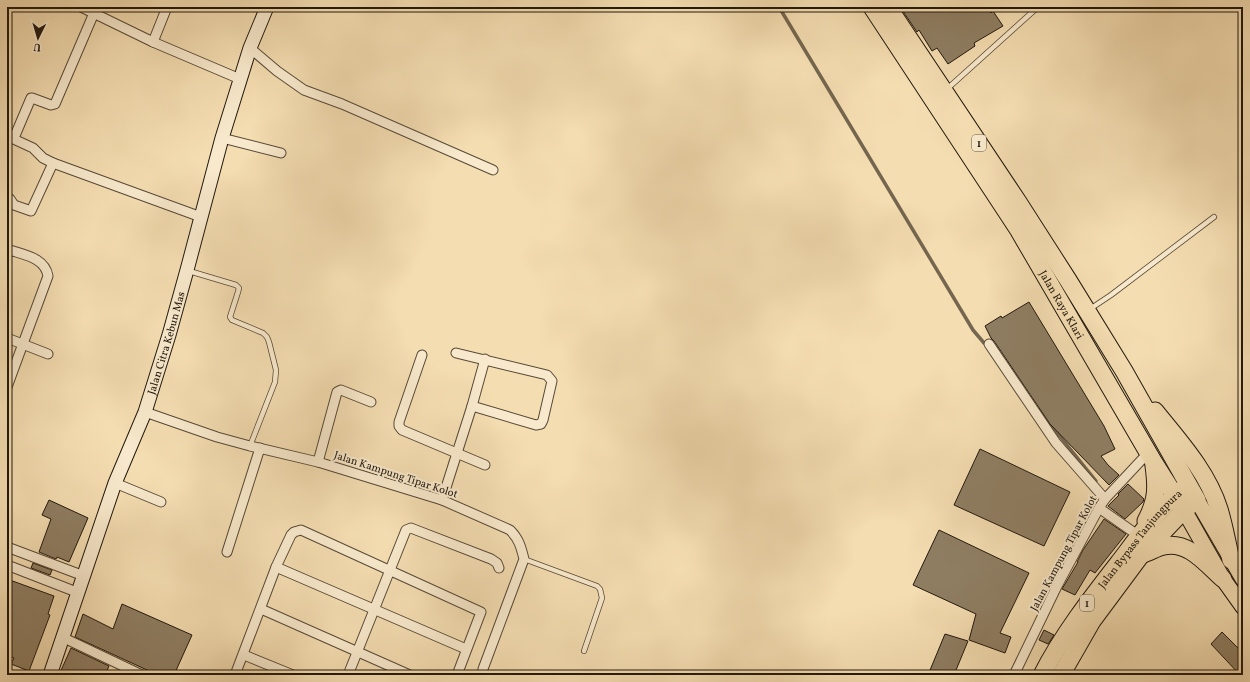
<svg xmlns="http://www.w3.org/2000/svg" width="1250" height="682" font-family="Vollkorn,serif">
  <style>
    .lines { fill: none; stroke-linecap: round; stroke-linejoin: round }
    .stream { stroke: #74664f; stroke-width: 3.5 }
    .building { fill: #8f7e63; stroke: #21180e }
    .lane-casing { stroke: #564937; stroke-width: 6 }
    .street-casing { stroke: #564937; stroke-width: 11 }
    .secondary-casing { stroke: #21180e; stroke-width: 15 }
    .primary-casing { stroke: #21180e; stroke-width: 17 }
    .highway-casing { stroke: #21180e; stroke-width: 19 }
    .lane { stroke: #f8e9cc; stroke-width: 4.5 }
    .street { stroke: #f8e9cc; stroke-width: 9 }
    .secondary { stroke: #f8e9cc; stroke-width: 13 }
    .primary { stroke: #f4ddb1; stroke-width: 15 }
    .highway { stroke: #f4ddb1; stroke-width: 17 }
    .rail { stroke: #21180e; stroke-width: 3; stroke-dasharray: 7 7; stroke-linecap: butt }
    .labels { text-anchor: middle; stroke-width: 4; stroke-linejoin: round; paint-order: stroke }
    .shield { fill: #f8e9cc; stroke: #625747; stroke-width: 1 }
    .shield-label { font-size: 10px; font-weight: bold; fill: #21180e }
    .street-label { font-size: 11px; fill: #21180e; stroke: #f8e9cc }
  </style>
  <rect width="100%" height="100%" fill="#f4ddb1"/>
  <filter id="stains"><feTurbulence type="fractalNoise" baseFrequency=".005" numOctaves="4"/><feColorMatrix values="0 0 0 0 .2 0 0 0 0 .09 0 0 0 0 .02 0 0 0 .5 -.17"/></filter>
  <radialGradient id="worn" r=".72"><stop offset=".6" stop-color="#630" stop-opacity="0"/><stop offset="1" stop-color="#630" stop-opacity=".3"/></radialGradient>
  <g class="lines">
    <g class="stream">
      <path d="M779,7L973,330L984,343"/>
      <path d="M1038,409L1096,481"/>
    </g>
  </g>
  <g class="building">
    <path d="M900,7H987L991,13L993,11L1003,26L974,43L975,46L948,64L937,48L932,51L919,30L917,32Z"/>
    <path d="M1029,302L1104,426L1115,449L1101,456L1108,465L1119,475L1109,485L1050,424L994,341L991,338L985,326L1001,316L1002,318Z"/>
    <path d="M980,449L1070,492L1044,546L954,505Z"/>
    <path d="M1128,484L1144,499L1143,502L1125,519L1108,506L1119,495L1118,494Z"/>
    <path d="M49,500L88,518L69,562L57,557L56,559L39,552L51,519L42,515Z"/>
    <path d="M1104,519L1126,534L1095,573L1090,570L1075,595L1062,589L1078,562H1077L1083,550Z"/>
    <path d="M939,530L1029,573L1000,633L1011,637L1005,653L969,640L976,614L913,585Z"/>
    <path d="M33,563L52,570L50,575L31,568Z"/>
    <path d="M7,579L54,596L48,614L50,615L29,671L11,664L14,658L7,655Z"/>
    <path d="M122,604L192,635L174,675H158L75,637L83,614L113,629Z"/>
    <path d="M1044,630L1054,635L1048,644L1039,640Z"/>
    <path d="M1222,632L1243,653V675H1240L1211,644Z"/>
    <path d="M945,634L968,641L954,675H928Z"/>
    <path d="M71,648L109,666L105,675H59Z"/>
  </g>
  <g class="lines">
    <defs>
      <g id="lane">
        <path d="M947,89L1038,7"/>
        <path d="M189,271L236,285L239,288L238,292L230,317L232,320L263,333L267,337L269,342L276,370L275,382L250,446"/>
        <path d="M1090,309L1111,295L1214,217"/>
        <path d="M524,559L597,586L600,589L602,598L584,651"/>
      </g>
      <g id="street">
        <path d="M81,7L153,42L240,79"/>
        <path d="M153,42L167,7"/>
        <path d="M250,48L277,71L304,90L342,104L493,170"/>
        <path d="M7,136L33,148L43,158L53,163"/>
        <path d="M14,138L31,98H32L51,105L55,104L94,13"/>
        <path d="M222,138L281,153"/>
        <path d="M7,198L10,199L14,205L31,211L53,163L201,217"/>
        <path d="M7,249C23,255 45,257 48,276L7,387"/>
        <path d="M7,338L48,354"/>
        <path d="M989,344L1056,443L1105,499"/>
        <path d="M456,353L547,375L552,381L543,420L541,424L536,425L472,406"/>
        <path d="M422,355L399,422V426L402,430L485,465"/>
        <path d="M145,412L217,437L250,446L318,462L442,500L510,530C519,539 521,547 524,559L483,669V675"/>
        <path d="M318,462L337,392L341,390L371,402"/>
        <path d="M115,483L161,502"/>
        <path d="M442,500L472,406L485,359"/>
        <path d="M1099,508L1139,536"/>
        <path d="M7,547L84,576"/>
        <path d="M227,552L260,448"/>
        <path d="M7,565L79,593"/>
        <path d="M276,567L466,649"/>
        <path d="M261,609L410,675"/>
        <path d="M64,638L142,675"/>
        <path d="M244,655L293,675"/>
        <path d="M235,675L276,567L291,535L294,532L301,530L481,612L457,675"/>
        <path d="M348,675L406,530L411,528L416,530L491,559L497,563L499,568"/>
        <path d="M1014,675L1057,586L1099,508L1105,499L1148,453"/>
      </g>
      <g id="secondary">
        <path id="s1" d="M50,675L115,483L145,412L169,335L187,270L222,138L250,48L267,7"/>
      </g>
      <g id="primary">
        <path d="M1197,500L1243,579"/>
        <path d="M1184,510L1223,579L1243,607"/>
      </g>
      <g id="highway">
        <path id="s2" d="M872,7L1018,229L1153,461L1184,510"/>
        <path d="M888,7L1018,202L1068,280L1124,371L1197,500L1184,510L1141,555L1092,621L1061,675"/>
        <path d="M1155,411C1179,441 1207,471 1219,509C1224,525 1227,543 1231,560"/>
        <path d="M1146,521C1157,500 1157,488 1154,466"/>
        <path d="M1143,554C1150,552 1157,547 1164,546C1189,541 1206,564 1223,579"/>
        <path id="s3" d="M1042,675C1063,634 1092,597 1120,561C1139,536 1158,509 1183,489"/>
      </g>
    </defs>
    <use href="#lane" class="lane-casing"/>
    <use href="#street" class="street-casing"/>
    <use href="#secondary" class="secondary-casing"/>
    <use href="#primary" class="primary-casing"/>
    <use href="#highway" class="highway-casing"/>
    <use href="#lane" class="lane"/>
    <use href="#street" class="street"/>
    <use href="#secondary" class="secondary"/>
    <use href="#primary" class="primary"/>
    <use href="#highway" class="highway"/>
    <path class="rail" d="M1242,7L1243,8"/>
  </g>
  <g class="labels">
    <g class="shield">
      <rect x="972" y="135" width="14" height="16" rx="3"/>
      <rect x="1080" y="595" width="14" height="16" rx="3"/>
    </g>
    <g class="shield-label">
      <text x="979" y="147">1</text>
      <text x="1087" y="607">1</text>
    </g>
    <g class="street-label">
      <text dy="4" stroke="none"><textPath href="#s2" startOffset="353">Jalan Raya Klari</textPath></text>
      <text dy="4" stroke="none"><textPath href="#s1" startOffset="352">Jalan Citra Kebun Mas</textPath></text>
      <text transform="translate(396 474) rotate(18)" y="4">Jalan Kampung Tipar Kolot</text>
      <text dy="4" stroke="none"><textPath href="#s3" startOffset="168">Jalan Bypass Tanjungpura</textPath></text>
      <text transform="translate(1063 553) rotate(-62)" y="4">Jalan Kampung Tipar Kolot</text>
    </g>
  </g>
  <rect width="1250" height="682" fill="none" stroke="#f4ddb1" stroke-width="24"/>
  <rect x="8" y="8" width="1234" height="666" fill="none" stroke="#21180e" stroke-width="2"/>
  <rect x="12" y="12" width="1226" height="658" fill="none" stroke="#21180e"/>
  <g transform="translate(38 38) rotate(185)" stroke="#f8e9cc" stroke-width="3" paint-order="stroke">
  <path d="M0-3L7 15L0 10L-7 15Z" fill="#21180e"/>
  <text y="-6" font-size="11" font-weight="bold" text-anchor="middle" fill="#21180e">U</text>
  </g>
  <rect width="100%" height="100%" filter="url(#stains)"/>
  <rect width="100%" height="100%" fill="url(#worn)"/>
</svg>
